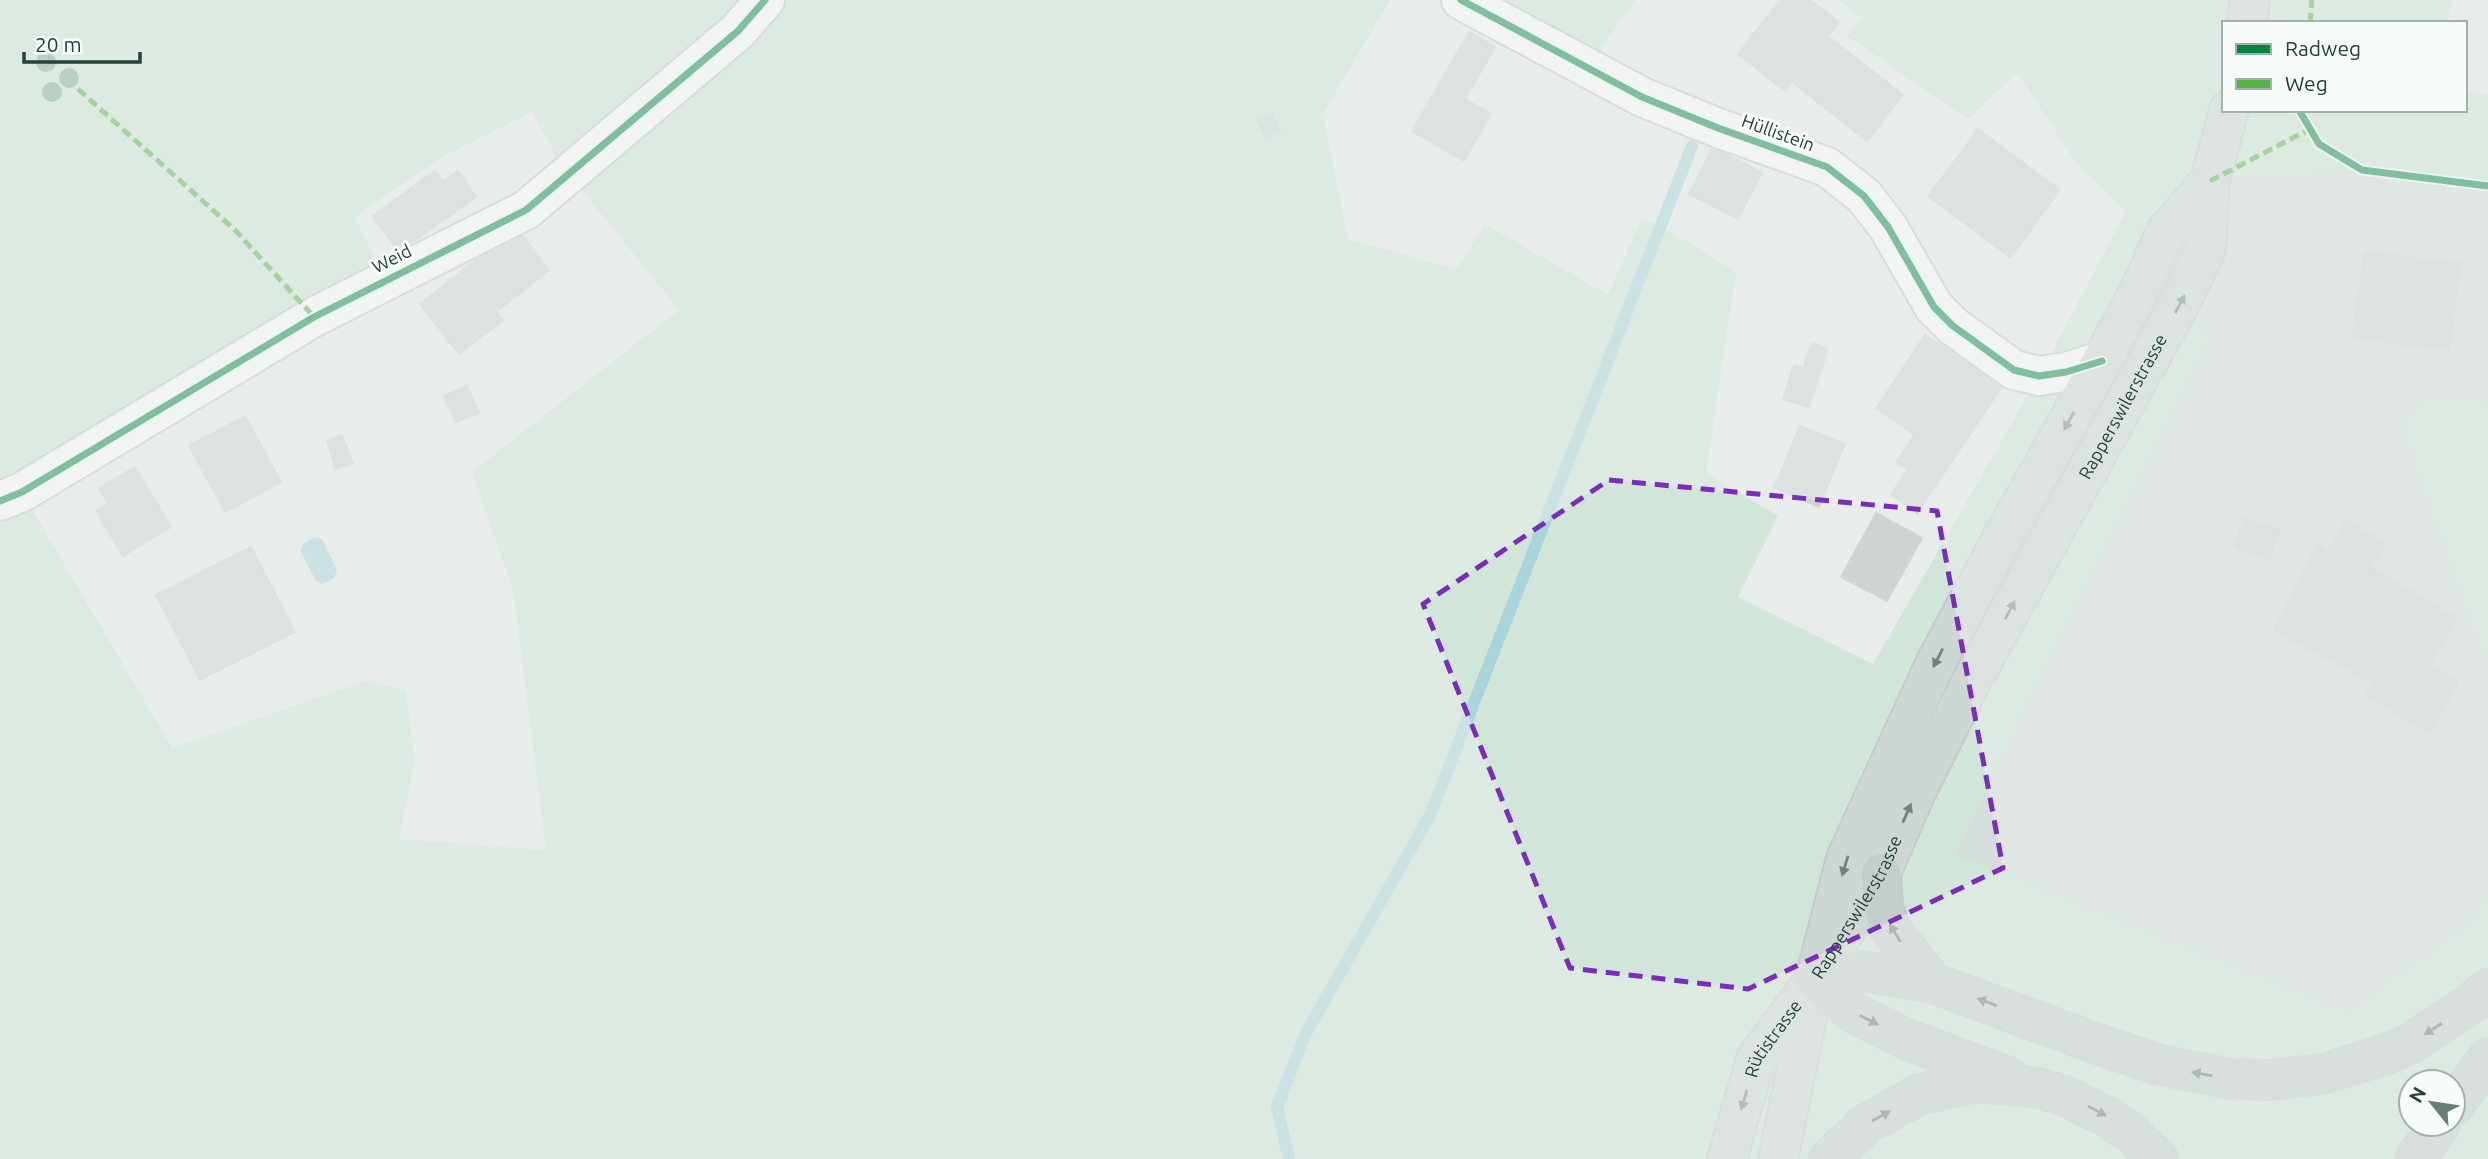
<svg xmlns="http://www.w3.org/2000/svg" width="2488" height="1159" font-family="Ubuntu,sans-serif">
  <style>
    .built { fill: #d6dedb }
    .green { fill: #d1e6d8; fill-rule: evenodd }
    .water { fill: #a9d4db }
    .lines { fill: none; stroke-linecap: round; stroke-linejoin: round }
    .stream { stroke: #a9d4db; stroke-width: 12 }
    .building { fill: #cfd4d2; stroke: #d1d6d4; stroke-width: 2 }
    .minor-casing { stroke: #c5cac8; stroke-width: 42 }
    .primary-casing { stroke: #c3ccc9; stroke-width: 42 }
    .trunk-casing { stroke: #c3ccc9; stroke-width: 42 }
    .minor { stroke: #fcfcfc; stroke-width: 38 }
    .primary { stroke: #cfd7d5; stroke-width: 38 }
    .trunk { stroke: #c6cecc; stroke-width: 38 }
    .quiet { stroke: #55b346; stroke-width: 5; stroke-dasharray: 10 5; stroke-linecap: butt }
    .cycleway-casing { stroke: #f7fbf9; stroke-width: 11 }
    .cycleway { stroke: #00873e; stroke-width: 7 }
    .tree { fill: #81ae93 }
    .oneway { fill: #718580 }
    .oneway2 { fill: #657a74 }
    .marked { fill: none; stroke: #7b2cbf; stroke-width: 5; stroke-dasharray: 14 9; stroke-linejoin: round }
    .labels { text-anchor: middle; stroke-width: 6; stroke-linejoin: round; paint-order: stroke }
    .street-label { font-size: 18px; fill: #24423a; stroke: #f7fbf9 }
  </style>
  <rect width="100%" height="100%" fill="#e8edeb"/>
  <path class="built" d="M2362,170L2488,186V403L2425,395L2403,430L2488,667V895L2470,924L2348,1014L1953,854L2209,338L2182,300L2210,181Z"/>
  <g class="green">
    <path d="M0,0H752L561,165L532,112L441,157L355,217L386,280L22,492L172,748L369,680L406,690L415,760L399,839L546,850L513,590L472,472L679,310L569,174L776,0H1390L1323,114L1348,239L1456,269L1485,224L1608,295L1642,218L1673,233L1736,272L1706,472L1778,516L1738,597L1873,664L2039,376L2126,212L2077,164L2017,73L1968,119L1847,36L1861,18L1838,0H2452L2448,23H2224V110H2465V91L2488,95V186L2362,170L2210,181L2182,300L2209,337L1954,854L2347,1014L2469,924L2488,895V1159H0ZM2411,1082H2453V1124H2411Z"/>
    <path d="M1487,0H1635L1597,55Z"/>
    <path d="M2425,395L2488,403V667L2403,430Z"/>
  </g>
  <path class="water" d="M315,537L322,539L337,570L334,578L322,584L316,581L300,550L304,543Z"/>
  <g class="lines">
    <path class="stream" d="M1289,1159L1277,1107L1305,1035L1430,815L1692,146"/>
  </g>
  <g class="building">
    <path d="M1780,0H1810L1839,22L1828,36L1903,95L1867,141L1792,82L1785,91L1738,54Z"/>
    <path d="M1469,32L1495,47L1465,99L1491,114L1464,161L1412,131Z"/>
    <path d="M1272,114L1280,131L1266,138L1257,121Z"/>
    <path d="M1978,129L2060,190L2036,222L1954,162Z"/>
    <path d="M1713,147L1762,173L1738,219L1689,194Z"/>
    <path d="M1954,162L2036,222L2011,258L1928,196Z"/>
    <path d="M435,171L443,182L458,171L476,197L399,252L373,216Z"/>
    <path d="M517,228L549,270L496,312L503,320L459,354L420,304Z"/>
    <path d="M2364,252L2460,263L2449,350L2353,338Z"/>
    <path d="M1925,335L1964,361L1914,434L1876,408Z"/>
    <path d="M1812,343L1828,349L1809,407L1783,399L1794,365L1803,368Z"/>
    <path d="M1964,361L2002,387L1917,513L1891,494L1908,470L1896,462Z"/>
    <path d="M467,386L479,413L456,422L444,396Z"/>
    <path d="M245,416L281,482L225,512L189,446Z"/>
    <path d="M1800,426L1845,444L1819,507L1774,488Z"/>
    <path d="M342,435L353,463L336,469L327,441Z"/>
    <path d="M135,467L171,527L123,556L96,511L108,503L99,488Z"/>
    <path d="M1876,513L1922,538L1887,601L1841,577Z"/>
    <path d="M2244,518L2279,529L2271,559L2235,548Z"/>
    <path d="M2346,520L2386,543L2371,568L2457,618L2430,665L2459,682L2429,733L2365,695L2373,683L2273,630L2318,544L2328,551Z"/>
    <path d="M251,547L295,632L200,680L156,595Z"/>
  </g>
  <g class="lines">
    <defs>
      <g id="minor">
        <path d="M1461,0L1642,97L1718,128L1827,167L1864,196L1888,227L1934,307L1953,326L2014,370L2039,376L2066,372L2102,361"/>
        <path d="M0,501L22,492L314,317L526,210L738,31L765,0"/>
      </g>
      <g id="primary">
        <path d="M2247,23L2250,0"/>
        <path id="s1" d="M1727,1159L1756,1059L1815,979L1881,873L1916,792L1972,680L2182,300L2206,249L2210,181L2229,110"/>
        <path d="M1778,1159L1815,979L1846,859L1936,662L2005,533L2102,361L2142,285L2166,232L2210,181"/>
      </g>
      <g id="trunk">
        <path d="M1881,873L1883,906L1890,928L1933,983"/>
        <path d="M1815,979L1861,971L1933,983L2092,1042L2160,1065L2231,1079L2270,1080L2322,1074L2381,1056L2408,1045L2470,1004L2488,989"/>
        <path d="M1815,979L1854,1013L1906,1039L2008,1077"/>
        <path d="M2453,1106L2488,1058"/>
        <path d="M1829,1159L1866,1124L1920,1094L1978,1082L2039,1088L2065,1096L2109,1118L2132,1134L2158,1159"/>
        <path d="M2415,1159L2440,1124"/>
      </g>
    </defs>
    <use href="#minor" class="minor-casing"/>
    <use href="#primary" class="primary-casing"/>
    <use href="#trunk" class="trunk-casing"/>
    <use href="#minor" class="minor"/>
    <use href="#primary" class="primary"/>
    <use href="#trunk" class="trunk"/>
    <g class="quiet">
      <path d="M2310,23L2312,0"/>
      <path d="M78,89L235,230L314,317"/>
      <path d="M2210,181L2310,129"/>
    </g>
    <defs>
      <g id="cycleway">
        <path d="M1461,0L1642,97L1718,128L1827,167L1864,196L1888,227L1934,307L1953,326L2014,370L2039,376L2066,372L2102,361"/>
        <path d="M2299,110L2319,144L2362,170L2488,186"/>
        <path d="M0,501L22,492L314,317L526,210L738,31L765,0"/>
      </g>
    </defs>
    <use href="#cycleway" class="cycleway-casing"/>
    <use href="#cycleway" class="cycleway"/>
  </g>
  <g class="tree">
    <circle cx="46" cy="62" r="10"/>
    <circle cx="69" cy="78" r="10"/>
    <circle cx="52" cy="92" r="10"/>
  </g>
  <defs><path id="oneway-solid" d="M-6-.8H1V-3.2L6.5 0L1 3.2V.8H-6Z" transform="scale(1.75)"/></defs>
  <g class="oneway">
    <use href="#oneway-solid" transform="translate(2180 304) rotate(-62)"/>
    <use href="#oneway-solid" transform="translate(2069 421) rotate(119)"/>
    <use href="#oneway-solid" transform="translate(2010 610) rotate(-62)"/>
    <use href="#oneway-solid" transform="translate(1938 658) rotate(117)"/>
    <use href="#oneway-solid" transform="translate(1907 813) rotate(-66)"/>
    <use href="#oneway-solid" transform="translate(1845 866) rotate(107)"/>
    <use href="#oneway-solid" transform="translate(1744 1100) rotate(106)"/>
  </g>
  <g class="oneway2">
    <use href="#oneway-solid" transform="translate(1895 933) rotate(-122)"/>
    <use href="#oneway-solid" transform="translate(1987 1002) rotate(-160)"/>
    <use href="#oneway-solid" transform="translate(1869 1020) rotate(27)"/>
    <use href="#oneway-solid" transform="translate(2433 1029) rotate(147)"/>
    <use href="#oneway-solid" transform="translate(2202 1074) rotate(-170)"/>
    <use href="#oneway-solid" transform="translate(2097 1111) rotate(28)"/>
    <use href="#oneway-solid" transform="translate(1881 1116) rotate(-29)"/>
  </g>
  <path d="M0 0H2488V1159H0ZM1609,480L1937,511L2003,868L1748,989L1570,968L1423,604Z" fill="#e8edeb" fill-opacity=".55" fill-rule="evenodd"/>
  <path class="marked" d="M1609,480L1937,511L2003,868L1748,989L1570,968L1423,604Z"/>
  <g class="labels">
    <g class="street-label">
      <text transform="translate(1778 133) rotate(20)" y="6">Hüllistein</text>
      <text transform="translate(392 259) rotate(-27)" y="6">Weid</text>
      <text dy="6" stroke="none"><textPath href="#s1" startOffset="854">Rapperswilerstrasse</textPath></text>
      <text dy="6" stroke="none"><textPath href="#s1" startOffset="287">Rapperswilerstrasse</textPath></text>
      <text dy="6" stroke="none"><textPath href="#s1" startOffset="130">Rütistrasse</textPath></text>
    </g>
  </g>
  <rect x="2222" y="21" width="245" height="91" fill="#f7fbf9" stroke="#a3b1ad" stroke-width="2"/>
  <rect x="2236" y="44" width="35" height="10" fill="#00873e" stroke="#a3b1ad" stroke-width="2"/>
  <text x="2285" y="56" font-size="21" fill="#24423a">Radweg</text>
  <rect x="2236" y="79" width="35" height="10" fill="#55b346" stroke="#a3b1ad" stroke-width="2"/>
  <text x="2285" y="91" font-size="21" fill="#24423a">Weg</text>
  <g transform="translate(2432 1103) rotate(300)"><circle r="33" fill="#f7fbf9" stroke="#a3b1ad" stroke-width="2"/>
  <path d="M0-5L12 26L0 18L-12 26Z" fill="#697e78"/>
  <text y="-10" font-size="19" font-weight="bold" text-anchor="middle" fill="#24423a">N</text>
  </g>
  <path d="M24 52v10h116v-10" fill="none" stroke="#24423a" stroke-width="3.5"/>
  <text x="35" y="52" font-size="21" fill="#24423a" stroke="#f7fbf9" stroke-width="5" paint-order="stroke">20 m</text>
</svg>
